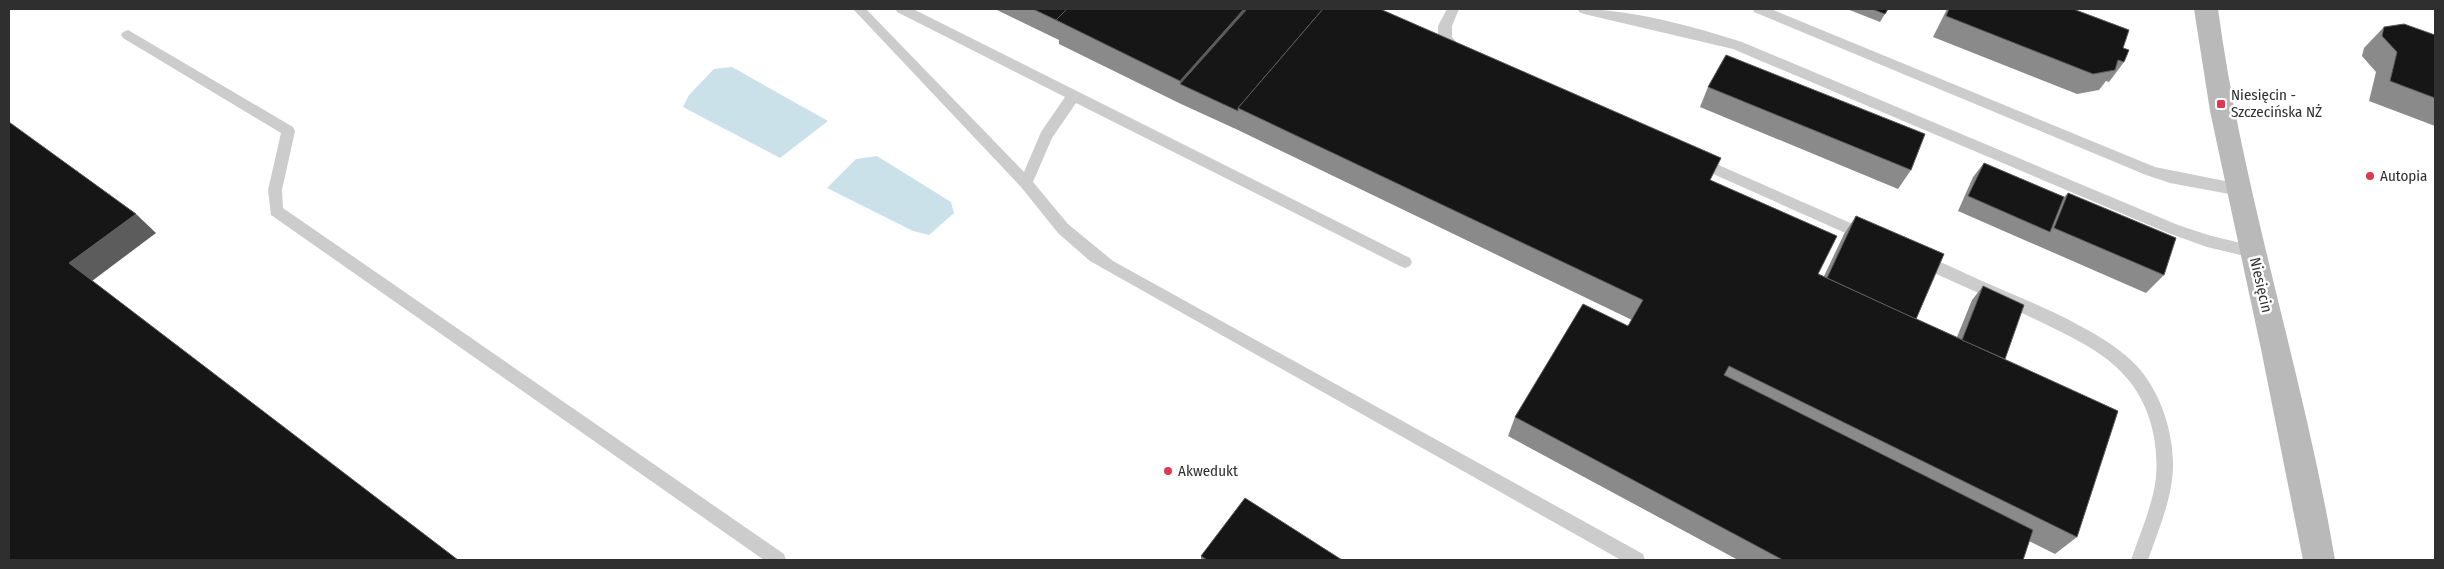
<svg xmlns="http://www.w3.org/2000/svg" width="2444" height="569" font-family="'Fira Sans Condensed',sans-serif">
  <style>
    .water { fill: #cbe1ea }
    .lines { fill: none; stroke-linecap: round; stroke-linejoin: round }
    .lane { fill: #ccc; fill-rule: evenodd }
    .secondary { fill: #b9b9b9; fill-rule: evenodd }
    .wall { fill: #8a8a8a }
    .shaded-wall { fill: #5c5c5c }
    .building { fill: #161616; stroke: #5c5c5c }
    .poi-dot { fill: #dd3a52; stroke: #fff; stroke-width: 2 }
    .labels { text-anchor: middle; stroke-width: 5; stroke-linejoin: round; paint-order: stroke }
    .poi-label { font-size: 15px; fill: #2f2f2f; stroke: #fff; text-anchor: start }
    .street-label { font-size: 15px; fill: #2f2f2f; stroke: #fff }
  </style>
  <rect width="100%" height="100%" fill="#fff"/>
  <g class="water">
    <path d="M732,67L828,121L780,158L683,107L689,95L714,69Z"/>
    <path d="M877,156L951,202L954,213L929,235L913,231L827,188L856,159Z"/>
  </g>
  <g class="lines">
    <g class="lane">
      <path d="M853,9H866L1024,172L1041,132L1065,97L897,12L896,9H913L1410,258L1412,262L1410,266L1405,268L1400,266L1076,103L1052,138L1033,182L1068,224L1113,261L1643,554L1645,560H1621L1090,261L1058,233L1021,187Z"/>
      <path d="M1447,9H1459L1452,26V37L1465,52L1458,57L1453,55L1438,38V26Z"/>
      <path d="M1578,9C1631,9 1691,26 1742,42L2178,225L2208,235L2253,246L2258,248L2260,252L2258,256L2253,258L2207,247L2168,233L1733,49L1584,14L1579,12Z"/>
      <path d="M1753,9H1771L2155,167L2240,184L2245,186L2247,190L2245,194L2240,196L2170,183L2146,175L1754,12Z"/>
      <path d="M128,30L293,127L295,131L282,190L283,208L784,554L786,560H764L271,215L268,190L281,133L123,38L121,35L123,32Z"/>
      <path d="M1698,156L1871,232L1873,236L1871,240L1866,242L1861,240L1693,165L1691,161L1693,157Z"/>
      <path d="M1919,254C1943,262 1966,274 1989,284C2033,303 2101,330 2135,364C2159,389 2172,427 2173,461C2174,495 2159,528 2148,560H2131C2140,533 2153,505 2156,477C2159,441 2149,401 2124,375C2106,354 2079,341 2055,329C2009,306 1961,285 1914,264L1912,260L1914,256Z"/>
    </g>
    <path class="secondary" d="M2194,9H2218C2243,195 2304,375 2335,560H2303L2261,349L2210,111Z"/>
  </g>
  <g class="wall">
    <path d="M995,9H1380L1711,180L1818,274L1824,276L1844,234L1856,216L1916,319L1957,337L1972,300L1983,286L2005,359L2077,537L2055,554L2029,541L2023,560H1738L1508,436L1515,417L1628,326L1632,320L1238,130L1181,104L1059,44V40Z"/>
    <path d="M1847,9H1888L1880,22Z"/>
    <path d="M1947,9H2073L2123,48L2124,62L2109,82L2106,81L2099,90L2077,94L1933,37Z"/>
    <path d="M2384,27L2435,35V126L2369,101L2376,72L2362,56L2364,48Z"/>
    <path d="M1708,87L1911,170L1898,189L1700,107Z"/>
    <path d="M1984,163L2064,197L2068,193L2164,275L2146,293L1958,211L1973,177Z"/>
    <path d="M1201,556L1342,560H1201Z"/>
  </g>
  <g class="shaded-wall">
    <path d="M1244,9H1265L1180,84V81Z"/>
    <path d="M136,214L156,233L92,281L69,263Z"/>
  </g>
  <g class="building">
    <path d="M1033,9H1067L1056,20Z"/>
    <path d="M1067,9H1244L1180,81L1056,20Z"/>
    <path d="M1247,9H1323L1238,108V111L1180,84Z"/>
    <path d="M1323,9H1380L1721,158L1710,180L1837,236L1818,274L2118,411L2077,537L1729,366L1724,375L2033,530L2023,560H1783L1515,417L1583,304L1628,326L1643,300L1238,108Z"/>
    <path d="M1872,9H1888L1885,14Z"/>
    <path d="M1949,9H2073L2129,30L2123,48L2129,50L2124,62L2118,60L2115,70L2093,74L1946,16Z"/>
    <path d="M2404,24L2435,35V98L2390,81L2397,52L2382,36L2384,27Z"/>
    <path d="M1726,55L1925,134L1911,170L1708,87Z"/>
    <path d="M9,122L136,214L69,263L458,560H9Z"/>
    <path d="M1984,163L2064,197L2050,232L1968,196Z"/>
    <path d="M2068,193L2176,238L2164,275L2054,228Z"/>
    <path d="M1856,216L1944,254L1916,319L1827,278Z"/>
    <path d="M1983,286L2024,305L2005,359L1962,340Z"/>
    <path d="M1245,498L1342,560H1207L1201,556Z"/>
  </g>
  <g class="poi-dot">
    <rect x="2216" y="99" width="10" height="10" rx="2.5"/>
    <circle cx="2370" cy="176" r="5"/>
    <circle cx="1168" cy="471" r="5"/>
  </g>
  <g class="labels">
    <g class="poi-label">
      <text x="2231" y="100">Niesięcin -<tspan x="2231" dy="17">Szczecińska NŻ</tspan></text>
      <text x="2380" y="181">Autopia</text>
      <text x="1178" y="476">Akwedukt</text>
    </g>
    <g class="street-label">
      <text transform="translate(2261 285) rotate(77)" y="5">Niesięcin</text>
    </g>
  </g>
  <rect width="2444" height="569" fill="none" stroke="#2f2f2f" stroke-width="20"/>
</svg>
